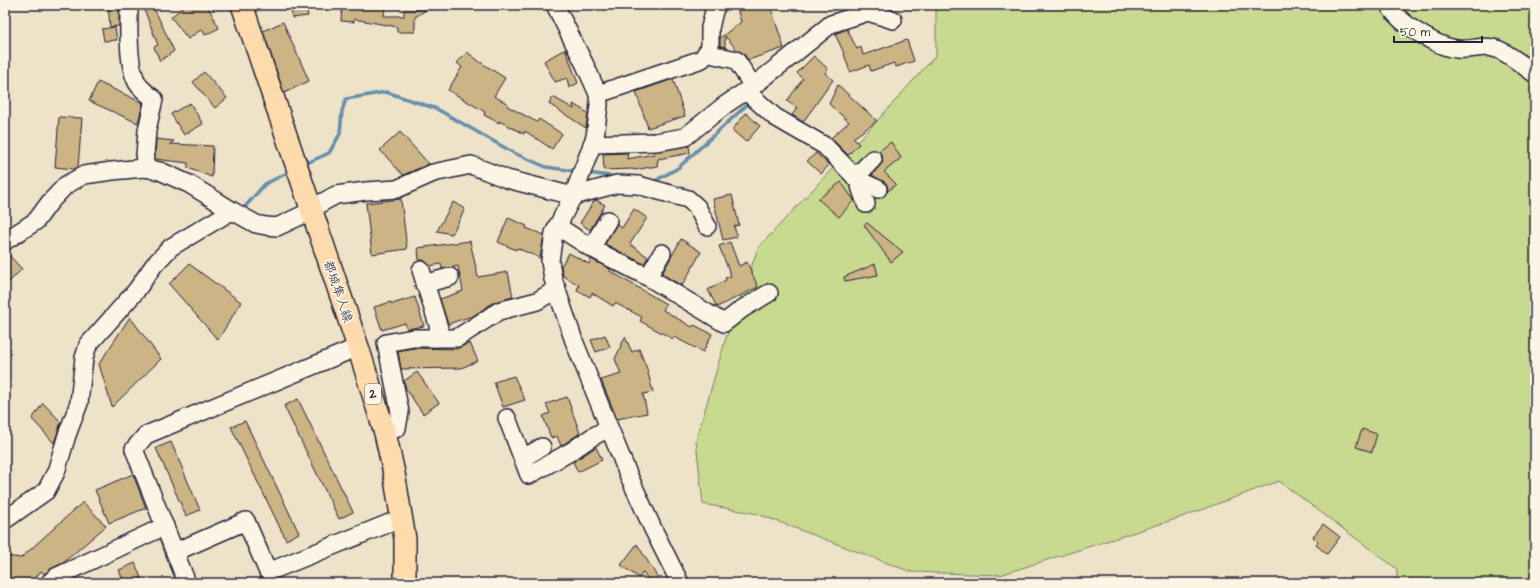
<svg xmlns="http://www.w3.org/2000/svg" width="1540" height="588" font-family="'Architects Daughter','Klee One',sans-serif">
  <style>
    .green { fill: #c8da8f; stroke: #757e65 }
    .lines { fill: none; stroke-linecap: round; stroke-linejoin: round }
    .stream { stroke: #668fab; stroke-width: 3.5 }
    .building { fill: #ccb484; stroke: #22223b }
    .minor-casing { stroke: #22223b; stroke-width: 20 }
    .major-casing { stroke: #22223b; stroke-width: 24 }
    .minor { stroke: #fcf5e5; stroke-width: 17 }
    .major { stroke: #fedbac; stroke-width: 21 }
    .labels { text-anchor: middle; stroke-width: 3.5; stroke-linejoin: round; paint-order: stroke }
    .shield { fill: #fcf5e5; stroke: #63616e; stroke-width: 1 }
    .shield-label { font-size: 12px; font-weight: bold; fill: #22223b }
    .street-label { font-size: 13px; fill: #22223b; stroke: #fcf5e5 }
  </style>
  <rect width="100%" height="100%" fill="#eee2c8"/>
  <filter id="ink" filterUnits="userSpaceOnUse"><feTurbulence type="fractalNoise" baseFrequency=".025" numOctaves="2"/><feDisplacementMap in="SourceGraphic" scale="8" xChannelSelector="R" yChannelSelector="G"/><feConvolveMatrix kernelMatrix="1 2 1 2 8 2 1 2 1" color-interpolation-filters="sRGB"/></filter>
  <g filter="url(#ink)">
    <path class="green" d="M936,5H1535V583H1397V569L1279,481L1179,518L1000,575L911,572L758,514L703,504L696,441L725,341L758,248L877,121L936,55Z"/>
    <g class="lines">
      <g class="stream">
        <path d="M757,95L771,83"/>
        <path d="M305,164L329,153L340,134L342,111L346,99L386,92L437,109L514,153L546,167L574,171"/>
        <path d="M588,173L617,177"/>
        <path d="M651,181H655L678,168L750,102"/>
        <path d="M240,207L244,208L265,184L287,173"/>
      </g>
    </g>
    <g class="building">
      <path d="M108,5H119V26L110,27Z"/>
      <path d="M186,5H207L219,28L205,35L202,29L188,39L171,17Z"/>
      <path d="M291,5H306L308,16L292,18Z"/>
      <path d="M342,5L368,7L369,5H385L384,16H404V10H426L415,17V32H397V27L354,19V22L341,21Z"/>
      <path d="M736,5H770L784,48L748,60L744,54L737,50L725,36V47L720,46V38L741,22Z"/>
      <path d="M153,6L174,51L160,61L154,47L158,45L144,9Z"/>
      <path d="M283,22L309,81L284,93L263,31Z"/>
      <path d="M115,27L117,40L104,41L102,29Z"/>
      <path d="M847,29L857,49L861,47L863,55L907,40L914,61L896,67L894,63L871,71L869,65L850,72L843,51L835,34Z"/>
      <path d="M565,49L578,83L569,88L567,78L555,82L544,61Z"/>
      <path d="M467,52L480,62L505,78L494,96L508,104L507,106L537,122L539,119L562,134L552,149L525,131L524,134L499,121V123L484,115L485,112L448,90L462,67L457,63Z"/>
      <path d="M814,56L828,69L825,73L833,80L803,122L792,115L797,108L787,101L803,79L797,73Z"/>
      <path d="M204,72L227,98L215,108L193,82Z"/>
      <path d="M673,79L685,116L648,128L636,92Z"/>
      <path d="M98,82L143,103L138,123L89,101Z"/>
      <path d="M838,85L877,121L853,138L859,144L848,155L831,138L849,122L829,104Z"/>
      <path d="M553,97L574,109L573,104L588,113L586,128L549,104Z"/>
      <path d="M190,103L203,124L184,135L171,114Z"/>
      <path d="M746,113L760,126L746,142L732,130Z"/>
      <path d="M59,117L82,118L78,167L74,169L55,167Z"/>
      <path d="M400,132L429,164L403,175L380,150Z"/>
      <path d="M156,139L174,141L170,144L213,146L212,177L188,168V163L155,159Z"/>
      <path d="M891,142L901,158L884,172L896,184L887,192L888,188L886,183L872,175L883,162L882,156L879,151Z"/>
      <path d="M689,146L690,153L658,159L657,166L634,170L633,169L604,170L603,154L628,153L627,159L654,154V152Z"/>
      <path d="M816,153L829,165L821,174L807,161Z"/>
      <path d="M841,182L854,200L839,217L818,199Z"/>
      <path d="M732,195L739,225L734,226L737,237L723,240L713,199Z"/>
      <path d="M401,199L407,249L372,254L366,203Z"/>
      <path d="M596,200L605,205L590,230L580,223L594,201Z"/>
      <path d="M453,202L465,209L452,234L437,231Z"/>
      <path d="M634,209L647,218L630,244L648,257L644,264L605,244L617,224L622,228Z"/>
      <path d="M508,218L527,226L526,228L544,235L540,258L517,248L516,250L498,242Z"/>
      <path d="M867,223L903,252L891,262L864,225Z"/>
      <path d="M681,239L701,252L682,286L662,274Z"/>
      <path d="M470,241L478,277L508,272L513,297L494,302L470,318L469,317L448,324L440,299L463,291L458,266L442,269L441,264L430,266L424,260H419L418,248Z"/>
      <path d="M730,242L739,266L747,262L758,287L717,307L708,290L726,280L725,278L731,276L719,246Z"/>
      <path d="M5,251L22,269L5,286Z"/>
      <path d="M569,253L589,264L591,259L610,269V271L666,304L663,310L692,327L694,325L712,334L703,352L674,337L673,339L640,321L642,317L615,303L613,306L592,293L590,297L577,290L579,285L563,276L561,266Z"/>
      <path d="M189,264L241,302L218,340L169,284Z"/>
      <path d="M875,264L878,275L845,281L844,277Z"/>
      <path d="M415,297L424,326L407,329L405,323L382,330L374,307L391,302L392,304Z"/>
      <path d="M130,317L161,359L112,407L99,364Z"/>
      <path d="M605,335L610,347L596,352L591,340Z"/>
      <path d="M625,337L632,352L639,349L647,369L653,392L643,394L647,413L617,419L601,380L621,374L615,359Z"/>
      <path d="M470,343L478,361L461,368L401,369L398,351L414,348L456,349Z"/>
      <path d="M417,372L439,403L423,414L406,389L404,381Z"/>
      <path d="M514,376L525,400L503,407L494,382Z"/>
      <path d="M567,397L580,433L561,446L557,436L551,438L543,416L550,413L546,404Z"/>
      <path d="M298,399L353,512L339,519L284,406Z"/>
      <path d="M43,403L61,422L54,443L32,419Z"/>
      <path d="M245,421L299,533L286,540L231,427Z"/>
      <path d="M1362,429L1377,434L1372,452L1356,447Z"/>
      <path d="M171,442L200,510L186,516L156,448Z"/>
      <path d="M596,447L602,460L578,472L573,462Z"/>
      <path d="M133,474L146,508L109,523L95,490Z"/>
      <path d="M83,502L106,526L63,563L52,568L44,574L41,571L31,583H5V556L21,558Z"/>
      <path d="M1323,524L1340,537L1327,554L1316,545L1318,542L1313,537Z"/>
      <path d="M637,544L661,583H651L643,572L639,578L621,565Z"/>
      <path d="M135,563L143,583H124L119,570Z"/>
    </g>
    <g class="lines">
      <defs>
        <g id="minor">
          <path d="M131,5L129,6C129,26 127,67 138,84C142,90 149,95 154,99L147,130L144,168"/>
          <path d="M555,5L585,65L598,94L599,105L595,137L573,196L554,233L550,261L553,279L574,341L628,474L653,529L680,583"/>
          <path d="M1389,5C1398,23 1437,47 1457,49C1470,51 1483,44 1497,49C1508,53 1525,67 1535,74"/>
          <path d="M706,53L736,60L753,86"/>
          <path d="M746,91L775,117L825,146L858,180L866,204"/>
          <path d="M598,94L702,59L710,48V28L714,11L717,5"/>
          <path d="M592,144L656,142L685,137L725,105L753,86L789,58L831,24L868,12L893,20"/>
          <path d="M855,178L873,159"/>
          <path d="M858,180L878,189"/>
          <path d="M557,226L591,248L648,277L724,323L742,309L769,293"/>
          <path d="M5,241L36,221L50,202L66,185L84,175L112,171L144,168L160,171L189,184L236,213L256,224L266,226L277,227L311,211L323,202L336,195L366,191L397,189L433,173L471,165L507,179L573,196L617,184L638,185L688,199L697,207L707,226"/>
          <path d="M591,248L608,220"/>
          <path d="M421,270L439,328L436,338"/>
          <path d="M648,277L662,253"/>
          <path d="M424,284L450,277"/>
          <path d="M507,418L529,475L570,452L592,437L609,428"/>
          <path d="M385,433L397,428L400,412L386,343L413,338H457L499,311L537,301L557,289"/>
          <path d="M523,458L542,447"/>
          <path d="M5,520L46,491L56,472L67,435L79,403L84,358L88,345L136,291L154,265L171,247L230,212L236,213"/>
          <path d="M175,552L246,521L268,572L402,518"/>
          <path d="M49,583L56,577L165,526"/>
          <path d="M187,583L134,449L146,435L358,347"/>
        </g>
        <path id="major" d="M242,5L358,347L385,433L394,473L405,539V583"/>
      </defs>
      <use href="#minor" class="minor-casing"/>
      <use href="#major" class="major-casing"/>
      <use href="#minor" class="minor"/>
      <use href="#major" class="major"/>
    </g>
  </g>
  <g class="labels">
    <rect class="shield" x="365" y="384" width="16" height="20" rx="3"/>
    <g class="shield-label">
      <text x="373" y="398">2</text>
    </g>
    <g class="street-label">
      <text transform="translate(339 291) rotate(71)" y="5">都城隼人線</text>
    </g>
  </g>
  <rect width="1540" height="588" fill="none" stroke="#fcf5e5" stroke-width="20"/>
  <rect x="10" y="10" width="1520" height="568" fill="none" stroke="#22223b" stroke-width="1.5" filter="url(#ink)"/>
  <path d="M1394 36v6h88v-6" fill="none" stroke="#22223b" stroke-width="2"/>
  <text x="1400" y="36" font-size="12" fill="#22223b" stroke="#fcf5e5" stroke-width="3" paint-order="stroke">50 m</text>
</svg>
